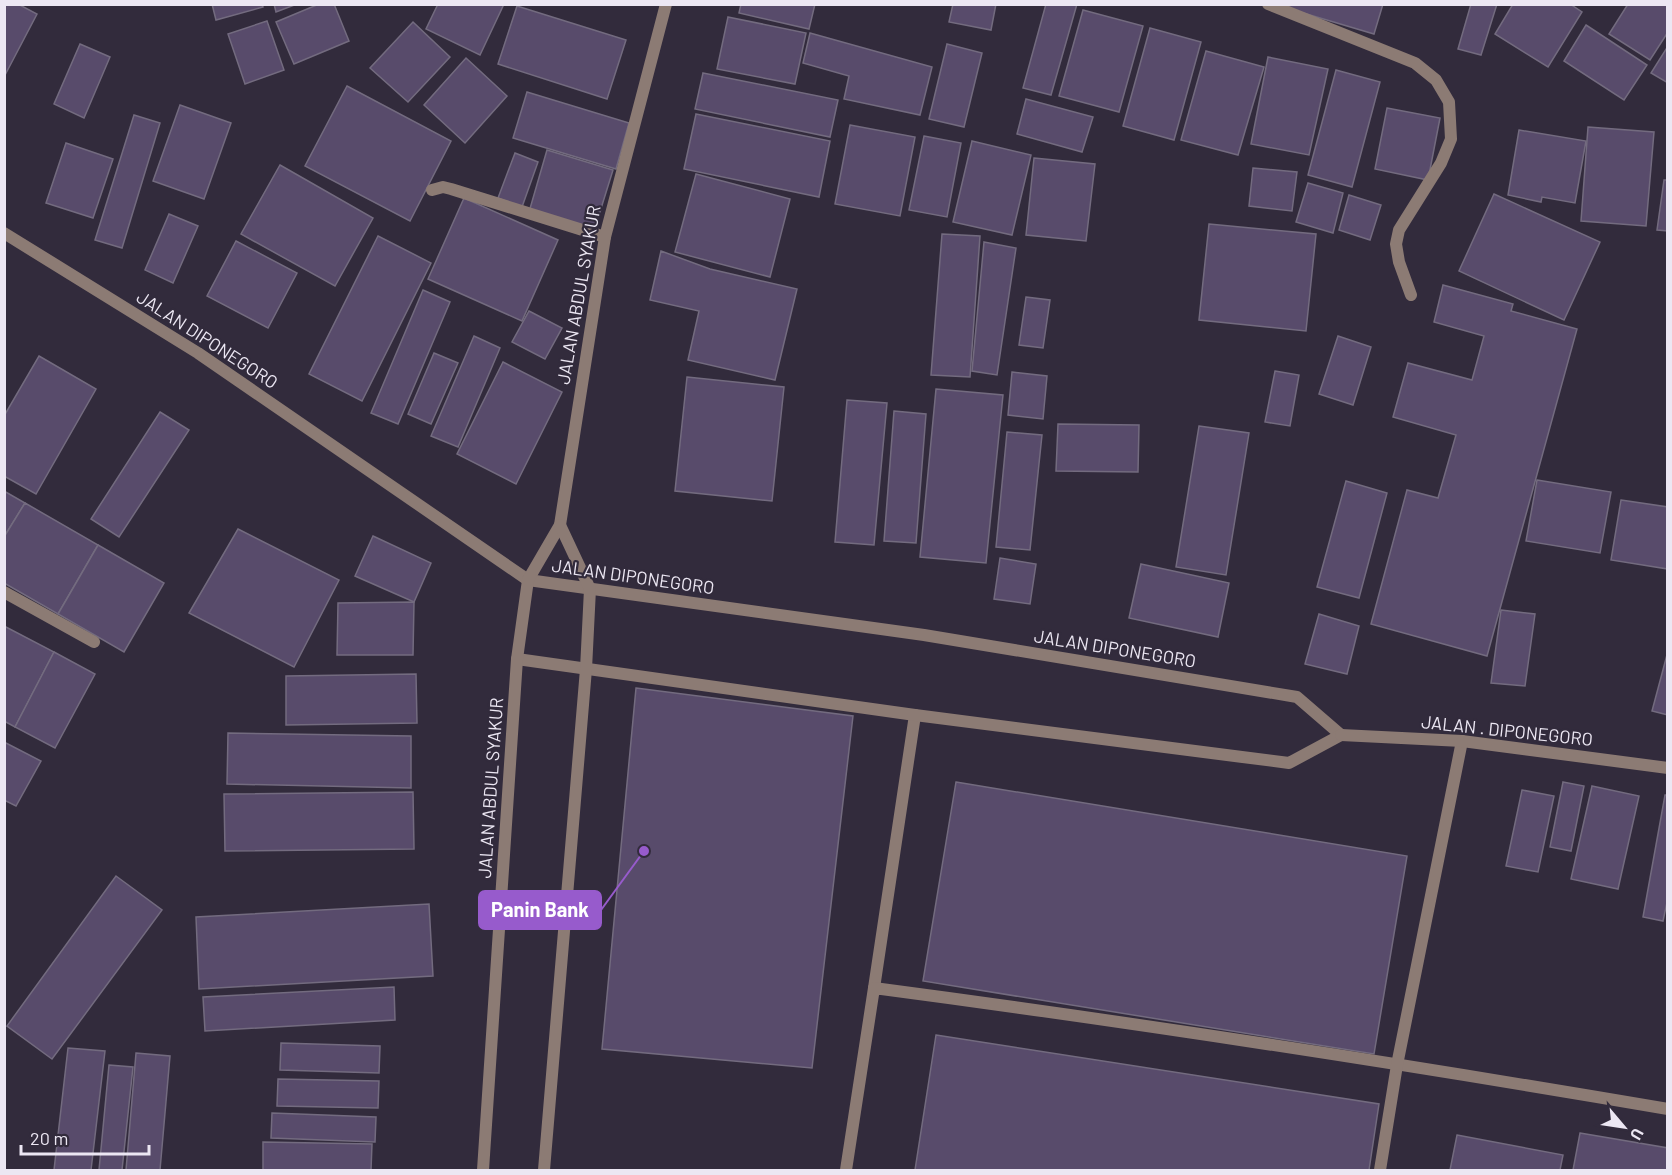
<svg xmlns="http://www.w3.org/2000/svg" width="1672" height="1175" font-family="Barlow,sans-serif">
  <style>
    .building { fill: #584b6b; stroke: #736b7f; stroke-width: 1.5 }
    .lines { fill: none; stroke-linecap: round; stroke-linejoin: round }
    .service { stroke: #8c7b74; stroke-width: 12 }
    .minor { stroke: #8c7b74; stroke-width: 12 }
    .tertiary { stroke: #8c7b74; stroke-width: 12 }
    .labels { text-anchor: middle; stroke-width: 4.5; stroke-linejoin: round; paint-order: stroke }
    .street-label { font-size: 18px; fill: #ece7f3; stroke: #322b3c }
    .leader { fill: none; stroke: #975bcc; stroke-width: 2 }
    .callout-dot { fill: #975bcc; stroke: #322b3c; stroke-width: 2 }
    .callout { fill: #975bcc; stroke: #975bcc; stroke-width: 2 }
    .callout-label { font-size: 20px; text-anchor: middle; font-weight: bold; fill: #fff }
  </style>
  <rect width="100%" height="100%" fill="#322b3c"/>
  <g class="building">
    <path d="M4,4H18L37,14L4,77Z"/>
    <path d="M212,4H262L263,7L216,20Z"/>
    <path d="M274,4H297L276,12Z"/>
    <path d="M319,4H334L349,41L294,64L276,22Z"/>
    <path d="M438,4H504L480,55L426,29Z"/>
    <path d="M741,4H815L809,29L739,13Z"/>
    <path d="M953,4H996L991,30L949,22Z"/>
    <path d="M1046,4H1077L1051,95L1023,88Z"/>
    <path d="M1284,4H1383L1374,34L1283,7Z"/>
    <path d="M1471,4H1497L1481,55L1458,49Z"/>
    <path d="M1513,4H1570L1582,12L1548,67L1495,34Z"/>
    <path d="M1628,4H1668V32L1650,60L1609,34Z"/>
    <path d="M517,6L626,40L607,99L498,64Z"/>
    <path d="M1083,10L1143,26L1119,112L1059,96Z"/>
    <path d="M728,17L806,33L795,84L717,69Z"/>
    <path d="M267,21L284,70L245,84L228,34Z"/>
    <path d="M413,22L450,57L408,102L370,68Z"/>
    <path d="M1586,25L1647,65L1624,100L1564,61Z"/>
    <path d="M1150,28L1201,42L1174,140L1123,126Z"/>
    <path d="M810,33L932,67L920,115L844,99L849,76L803,63Z"/>
    <path d="M80,44L110,57L84,118L54,104Z"/>
    <path d="M947,44L982,53L964,127L929,119Z"/>
    <path d="M1668,46V83L1651,73Z"/>
    <path d="M1206,51L1264,67L1238,155L1181,140Z"/>
    <path d="M1268,57L1328,69L1309,155L1251,144Z"/>
    <path d="M466,58L507,96L465,143L424,105Z"/>
    <path d="M1336,70L1380,82L1352,187L1308,175Z"/>
    <path d="M703,73L838,100L830,137L695,109Z"/>
    <path d="M347,86L451,141L410,221L305,166Z"/>
    <path d="M527,92L629,123L616,169L513,138Z"/>
    <path d="M1026,99L1093,117L1082,152L1017,134Z"/>
    <path d="M180,105L231,123L204,199L153,181Z"/>
    <path d="M1387,108L1440,118L1428,180L1375,169Z"/>
    <path d="M696,114L830,141L819,197L684,169Z"/>
    <path d="M134,115L160,123L122,248L95,240Z"/>
    <path d="M850,125L915,137L900,216L835,204Z"/>
    <path d="M1588,127L1654,132L1646,226L1581,221Z"/>
    <path d="M1519,130L1586,141L1575,203L1542,197L1541,202L1508,195Z"/>
    <path d="M924,136L961,143L947,217L909,210Z"/>
    <path d="M972,141L1031,155L1012,235L953,222Z"/>
    <path d="M66,143L113,159L93,218L46,203Z"/>
    <path d="M547,150L613,170L594,231L529,212Z"/>
    <path d="M515,153L538,162L522,207L498,198Z"/>
    <path d="M1034,158L1095,164L1086,241L1026,235Z"/>
    <path d="M280,165L373,218L335,286L241,234Z"/>
    <path d="M1253,168L1297,172L1292,211L1249,206Z"/>
    <path d="M696,174L790,199L770,277L675,252Z"/>
    <path d="M1664,180H1668V231L1657,230Z"/>
    <path d="M1308,183L1343,193L1333,233L1296,222Z"/>
    <path d="M1494,194L1600,242L1564,320L1459,271Z"/>
    <path d="M1349,195L1381,205L1370,240L1339,230Z"/>
    <path d="M464,198L558,240L522,321L428,279Z"/>
    <path d="M169,214L198,226L173,283L145,270Z"/>
    <path d="M1209,224L1316,234L1306,331L1199,320Z"/>
    <path d="M942,234L980,236L970,377L931,375Z"/>
    <path d="M378,236L431,263L362,401L309,374Z"/>
    <path d="M236,241L297,273L268,328L207,296Z"/>
    <path d="M984,242L1016,248L997,375L972,371Z"/>
    <path d="M661,251L710,269L797,289L775,380L688,360L699,311L650,300Z"/>
    <path d="M1443,285L1513,304L1511,311L1577,329L1487,656L1371,624L1407,490L1438,498L1456,435L1393,417L1408,363L1472,380L1484,336L1434,322Z"/>
    <path d="M423,290L450,302L398,424L371,413Z"/>
    <path d="M1026,297L1050,300L1043,348L1019,345Z"/>
    <path d="M529,311L562,328L545,359L512,342Z"/>
    <path d="M474,336L500,348L458,447L431,436Z"/>
    <path d="M1338,336L1371,347L1353,405L1319,394Z"/>
    <path d="M434,353L458,363L431,424L408,414Z"/>
    <path d="M39,356L96,389L36,494L4,476V416Z"/>
    <path d="M503,362L562,392L516,484L457,454Z"/>
    <path d="M1275,371L1299,375L1290,426L1265,422Z"/>
    <path d="M1012,372L1047,376L1043,419L1008,415Z"/>
    <path d="M687,377L784,387L772,501L675,491Z"/>
    <path d="M936,389L1003,395L986,563L920,557Z"/>
    <path d="M847,400L887,403L874,545L835,542Z"/>
    <path d="M894,411L926,414L916,543L884,541Z"/>
    <path d="M160,412L189,430L119,537L91,519Z"/>
    <path d="M1058,424L1139,425L1138,472L1056,471Z"/>
    <path d="M1199,426L1249,433L1226,575L1176,567Z"/>
    <path d="M1007,432L1042,435L1030,550L996,547Z"/>
    <path d="M1537,480L1611,492L1600,553L1526,541Z"/>
    <path d="M1346,481L1387,493L1359,598L1317,587Z"/>
    <path d="M4,491L25,503L4,537Z"/>
    <path d="M1621,500L1668,507V569L1611,560Z"/>
    <path d="M25,503L98,545L58,614L4,583V537Z"/>
    <path d="M238,529L339,580L294,667L189,613Z"/>
    <path d="M373,536L431,563L414,602L355,576Z"/>
    <path d="M98,545L164,583L124,652L58,614Z"/>
    <path d="M1000,558L1036,564L1030,604L994,599Z"/>
    <path d="M1141,564L1229,583L1218,637L1129,618Z"/>
    <path d="M414,602L413,655H337L338,603Z"/>
    <path d="M1501,610L1535,614L1525,686L1491,683Z"/>
    <path d="M1319,614L1359,626L1347,674L1305,664Z"/>
    <path d="M4,626L54,652L15,727L4,721Z"/>
    <path d="M1668,651V715L1652,711Z"/>
    <path d="M54,652L95,674L55,748L15,727Z"/>
    <path d="M416,674L417,723L286,725V676Z"/>
    <path d="M636,688L853,716L812,1068L602,1049Z"/>
    <path d="M228,733L411,736V788L227,784Z"/>
    <path d="M4,742L41,761L16,806L4,800Z"/>
    <path d="M956,782L1407,856L1374,1054L923,981Z"/>
    <path d="M1563,782L1584,786L1571,851L1550,847Z"/>
    <path d="M1592,786L1639,796L1618,889L1571,879Z"/>
    <path d="M1522,790L1554,796L1538,872L1506,866Z"/>
    <path d="M413,792L414,849L225,851L224,794Z"/>
    <path d="M1665,795H1668V898L1663,921L1643,917Z"/>
    <path d="M116,876L162,910L52,1059L7,1026Z"/>
    <path d="M429,904L433,976L199,989L196,917Z"/>
    <path d="M394,987L395,1020L205,1031L203,997Z"/>
    <path d="M936,1035L1379,1104L1369,1170H915Z"/>
    <path d="M281,1043L380,1046L379,1073L280,1070Z"/>
    <path d="M68,1048L105,1051L91,1170H54Z"/>
    <path d="M136,1053L170,1056L160,1170H126Z"/>
    <path d="M109,1065L133,1067L122,1170H99Z"/>
    <path d="M278,1079L379,1081L378,1108L277,1106Z"/>
    <path d="M272,1113L376,1117L375,1142L271,1138Z"/>
    <path d="M1580,1133L1668,1148V1170H1573Z"/>
    <path d="M1457,1135L1563,1155L1560,1170H1450Z"/>
    <path d="M263,1142L372,1144L371,1170H263Z"/>
  </g>
  <g class="lines">
    <g class="service">
      <path d="M874,988L915,715"/>
      <path d="M846,1170L874,988C1139,1023 1404,1064 1668,1109"/>
      <path d="M1380,1170L1397,1065L1462,741"/>
    </g>
    <g class="minor">
      <path d="M1268,4L1415,63L1436,80L1449,102L1451,139L1441,163L1399,230L1396,244L1399,262L1411,295"/>
      <path d="M432,190L443,187L451,189L605,237"/>
      <path d="M4,233L198,353L528,580"/>
      <path d="M4,592L94,642"/>
    </g>
    <g class="tertiary">
      <path d="M528,580L924,635L1297,697L1341,735"/>
      <path d="M517,659L915,715L1289,763L1341,735"/>
      <path d="M1341,735L1462,741L1668,768"/>
      <path d="M483,1170L517,659L528,580L560,525L605,237L666,4"/>
      <path d="M544,1170L586,669L590,589L560,525"/>
    </g>
  </g>
  <g class="labels">
    <g class="street-label">
      <text transform="translate(579 295) rotate(-80)" y="6">JALAN ABDUL SYAKUR</text>
      <text transform="translate(207 340) rotate(33)" y="6">JALAN DIPONEGORO</text>
      <text transform="translate(633 577) rotate(8)" y="6">JALAN DIPONEGORO</text>
      <text transform="translate(1115 649) rotate(9)" y="6">JALAN DIPONEGORO</text>
      <text transform="translate(1507 731) rotate(6)" y="6">JALAN . DIPONEGORO</text>
      <text transform="translate(491 788) rotate(-86)" y="6">JALAN ABDUL SYAKUR</text>
    </g>
  </g>
  <path class="leader" d="M644 851L601 910"/>
  <circle class="callout-dot" cx="644" cy="851" r="6"/>
  <rect class="callout" x="479" y="891" width="122" height="38" rx="6"/>
  <g class="callout-label">
    <text x="540" y="917">Panin Bank</text>
  </g>
  <rect width="1672" height="1175" fill="none" stroke="#ece7f3" stroke-width="12"/>
  <g transform="translate(1624 1127) rotate(119)" stroke="#322b3c" stroke-width="4.5" paint-order="stroke">
  <path d="M0-4.5L10 22L0 15L-10 22Z" fill="#ece7f3"/>
  <text y="-9" font-size="16" font-weight="bold" text-anchor="middle" fill="#ece7f3">U</text>
  </g>
  <path d="M21 1145v9h128v-9" fill="none" stroke="#ece7f3" stroke-width="3"/>
  <text x="30" y="1145" font-size="18" fill="#ece7f3" stroke="#322b3c" stroke-width="4.5" paint-order="stroke">20 m</text>
</svg>
